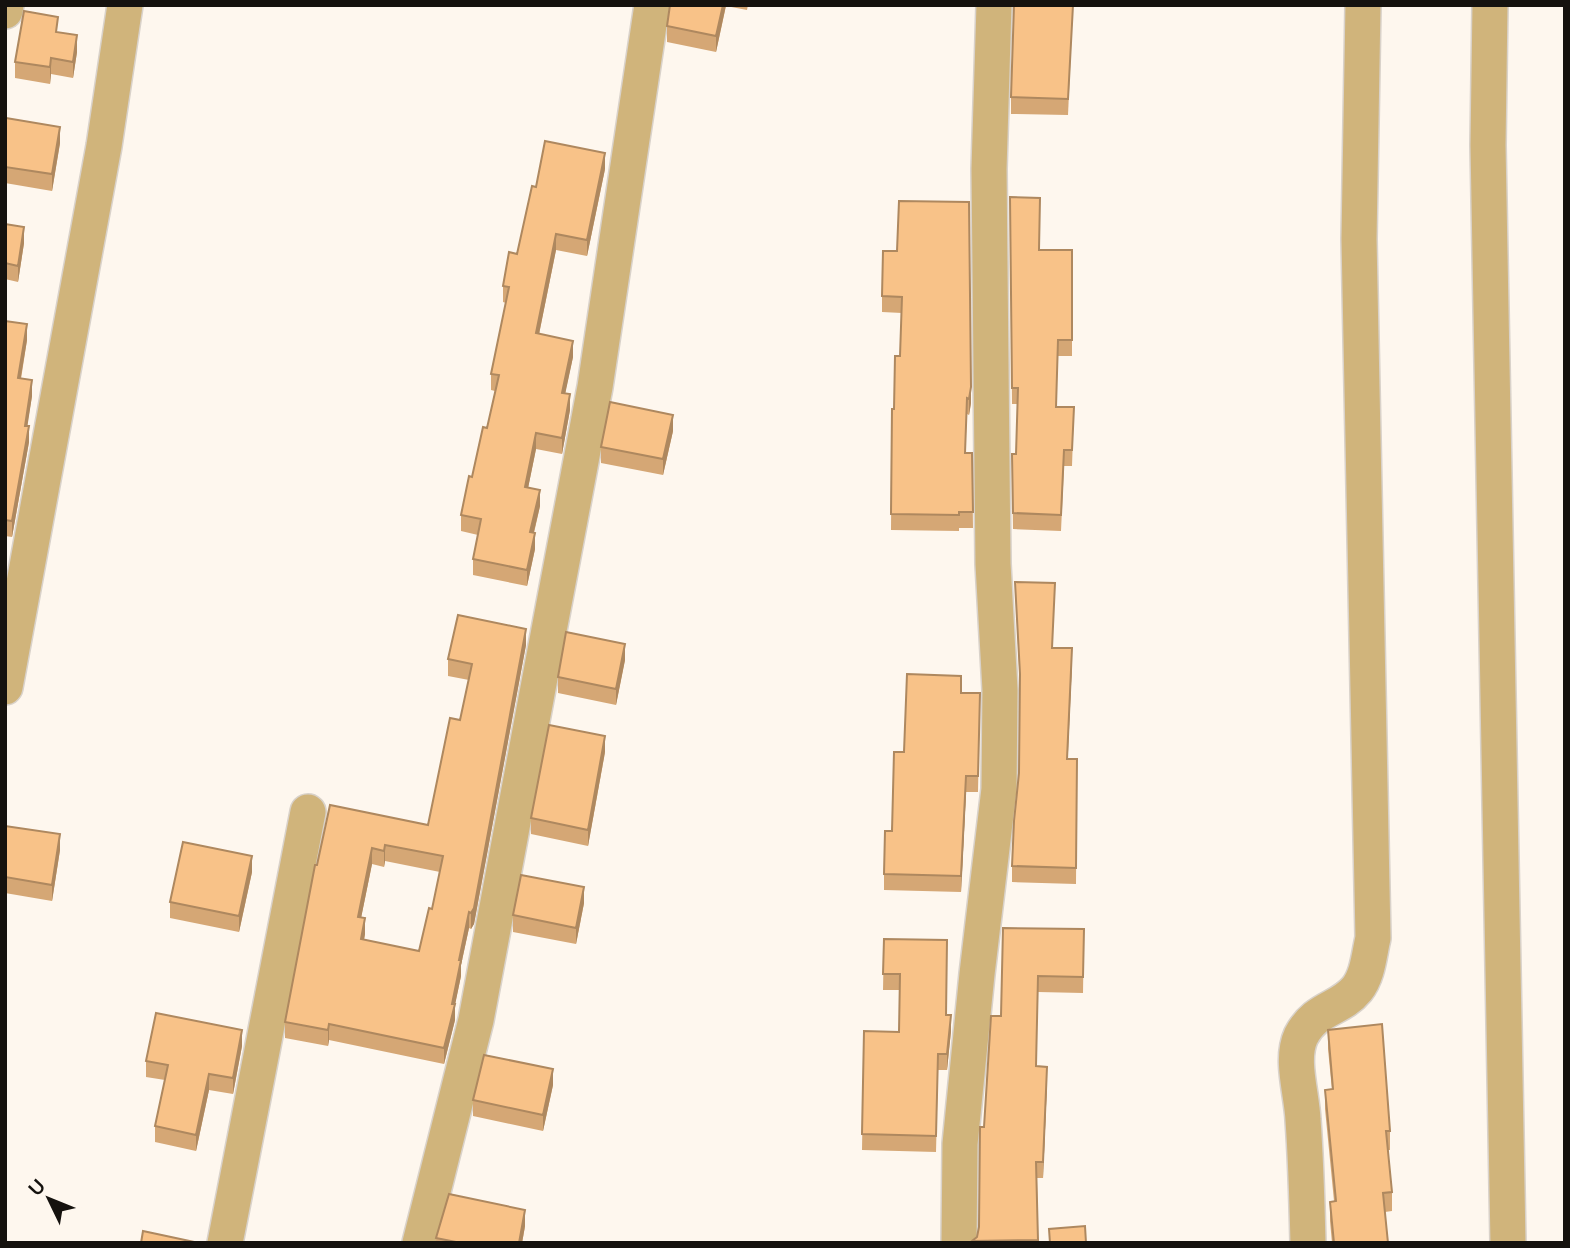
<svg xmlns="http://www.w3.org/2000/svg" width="1570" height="1248" font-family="Lato,sans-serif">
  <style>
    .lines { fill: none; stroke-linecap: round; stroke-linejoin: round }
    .street-casing { stroke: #d9d2ca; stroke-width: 38 }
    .street { stroke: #d0b47b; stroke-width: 35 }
    .wall { fill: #d5a775; fill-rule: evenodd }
    .shaded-wall { fill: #ae885f }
    .building { fill: #f8c288; stroke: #ae885f; stroke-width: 2; fill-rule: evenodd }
  </style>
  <rect width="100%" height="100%" fill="#fef7ee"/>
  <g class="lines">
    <defs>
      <g id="street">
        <path d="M1490,5L1488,145L1508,1243"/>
        <path d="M5,11L6,5"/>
        <path d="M5,687L104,146L125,5"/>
        <path d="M225,1243L308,812"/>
        <path d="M420,1243L476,1020L539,683L595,387L652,5"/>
        <path d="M959,1243L960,1144L977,974L999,789L1000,690L993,564L989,169L994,5"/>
        <path d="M1308,1243C1307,1202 1306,1161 1303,1120C1302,1094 1290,1060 1301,1036C1316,1007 1340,1010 1357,989C1368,975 1369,955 1373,938L1359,239L1363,5"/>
      </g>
    </defs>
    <use href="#street" class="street-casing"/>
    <use href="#street" class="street"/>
  </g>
  <g class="wall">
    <path d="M670,5H748L747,10L726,6L716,52L667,42V26Z"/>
    <path d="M1073,5L1068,115L1011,114V97Z"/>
    <path d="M58,33L77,52L73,78L51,74L50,84L15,78V62Z"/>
    <path d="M5,122L60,143L52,191L5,183Z"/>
    <path d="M605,169L587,256L556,250L539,334L573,357L565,393L570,410L562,454L536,449L528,488L540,506L534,533L535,549L527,586L473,575V559L478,535L461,531V515L487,428L495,391L491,390V374L506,303L503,302V286L517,254Z"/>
    <path d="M1010,197L1039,250H1072V356H1058L1056,407H1074L1072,466H1064L1061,531L1013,529L1012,454H1016L1018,404H1012Z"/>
    <path d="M5,224L24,243L18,282L5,279Z"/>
    <path d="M897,251L971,403L969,415L967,414L965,453H972L973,528H959V531L891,530L892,409H894L900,356L902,313L882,312V296Z"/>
    <path d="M5,321L27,340L21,379L32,396L27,426L29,442L12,537L5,536Z"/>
    <path d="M673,431L663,475L601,463V447Z"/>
    <path d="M1015,582L1053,648L1072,664L1067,759H1077L1076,884L1012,882V866L1019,773L1020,688Z"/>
    <path d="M526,645L474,924L471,929L469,928L461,965V976L455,1004V1020L444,1064L329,1040L328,1046L285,1038V1022L317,865L428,825L460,720L469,680L448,676V659ZM385,861L440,872L432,909L419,951L364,940L365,934L361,918L372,864L384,867Z"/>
    <path d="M625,660L616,705L558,693V677Z"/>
    <path d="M961,693H980L978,792H966L961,892L884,890V874L904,752Z"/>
    <path d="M605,752L588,846L531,834V818Z"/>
    <path d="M5,826L60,850L52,901L5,893Z"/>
    <path d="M252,872L239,932L170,918V902Z"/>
    <path d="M584,903L576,944L513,932V915Z"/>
    <path d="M1003,928L1084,929L1083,993L1038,992L1036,1066L1047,1083L1043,1178H1037L1038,1243H972L977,1237L979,1227L1001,1016Z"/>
    <path d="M884,939L946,1015L951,1031L947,1070H938L936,1152L862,1150L864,1031L899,1032L900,990H883Z"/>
    <path d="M1328,1030L1390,1131V1150H1388L1392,1192V1211L1385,1212L1388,1243H1332L1330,1221V1202L1334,1201L1325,1109V1090H1332L1328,1049Z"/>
    <path d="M242,1046L233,1094L209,1090L196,1151L155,1142V1126L165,1080L146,1077V1061Z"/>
    <path d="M553,1085L543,1131L473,1116V1100Z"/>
    <path d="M525,1226L522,1243H436V1238Z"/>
  </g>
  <g class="shaded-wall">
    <path d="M723,5H726L716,52V36Z"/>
    <path d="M77,35V52L73,78V62Z"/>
    <path d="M51,58V74L50,84V67Z"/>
    <path d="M60,127V143L52,191V174Z"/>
    <path d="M605,153V169L587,256V240Z"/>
    <path d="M24,227V243L18,282V266Z"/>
    <path d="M556,234V250L536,349V333Z"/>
    <path d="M27,324V340L18,394V378Z"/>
    <path d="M573,341V357L562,409V393Z"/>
    <path d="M32,380V396L25,442V426Z"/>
    <path d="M971,387V403L969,415V399Z"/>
    <path d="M570,394V410L562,454V438Z"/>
    <path d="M673,415V431L663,475V459Z"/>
    <path d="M29,426V442L12,537V521Z"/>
    <path d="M536,433V449L525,503V487Z"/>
    <path d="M540,490V506L530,548V532Z"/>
    <path d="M535,533V549L527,586V570Z"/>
    <path d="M526,629V645L474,924L471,929V913Z"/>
    <path d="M625,644V660L616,705V689Z"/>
    <path d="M1072,648V664L1067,775V759Z"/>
    <path d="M605,736V752L588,846V830Z"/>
    <path d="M966,776V792L961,892V876Z"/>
    <path d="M60,834V850L52,901V885Z"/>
    <path d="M385,845V861L384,867V851Z"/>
    <path d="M372,848V864L358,933V917Z"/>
    <path d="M252,856V872L239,932V916Z"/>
    <path d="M584,887V903L576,944V928Z"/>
    <path d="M469,912V928L461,965V976L454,1010L455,1004V1020L444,1064V1048L459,960Z"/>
    <path d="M365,918V934L361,955V939Z"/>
    <path d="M951,1015V1031L947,1070V1054Z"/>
    <path d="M329,1024V1040L328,1046V1030Z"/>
    <path d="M242,1030V1046L233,1094V1078Z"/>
    <path d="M1047,1067V1083L1043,1178V1162Z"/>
    <path d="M553,1069V1085L543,1131V1115Z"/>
    <path d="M209,1074V1090L196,1151V1135Z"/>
    <path d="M525,1210V1226L522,1243H519Z"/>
  </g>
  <g class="building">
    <path d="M670,5H723L716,36L667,26Z"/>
    <path d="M1014,5H1073L1068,99L1011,97Z"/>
    <path d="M24,11L58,17L56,32L77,35L73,62L51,58L50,67L15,62Z"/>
    <path d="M6,118L60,127L52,174L5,167Z"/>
    <path d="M545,141L605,153L587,240L556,234L536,333L573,341L562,393L570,394L562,438L536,433L525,487L540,490L530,532L535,533L527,570L473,559L481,519L461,515L469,476L472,477L483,427L487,428L499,375L491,374L509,287L503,286L509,252L517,254L532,186L536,187Z"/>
    <path d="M1010,197L1040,198L1039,250H1072V340H1058L1056,407H1074L1072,450H1064L1061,515L1013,513L1012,454H1016L1018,388H1012Z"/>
    <path d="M899,201L969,202L971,387L969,399L967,398L965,453H972L973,512H959V515L891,514L892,409H894L895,356H900L902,297L882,296L883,251H897Z"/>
    <path d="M5,224L24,227L18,266L5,263Z"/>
    <path d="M5,321L27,324L18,378L32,380L25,426H29L12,521L5,520Z"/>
    <path d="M610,402L673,415L663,459L601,447Z"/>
    <path d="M1015,582L1055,583L1052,648H1072L1067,759H1077L1076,868L1012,866L1014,821L1019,773L1020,674Z"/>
    <path d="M458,615L526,629L474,908L471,913L469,912L459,960H461L452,1004H455L444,1048L329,1024L328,1030L285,1022L315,865H317L330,805L428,825L450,718L460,720L472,664L448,659ZM385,845L443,856L432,909L429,908L419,951L361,939L365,918L358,917L372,848L384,851Z"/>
    <path d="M566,632L625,644L616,689L558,677Z"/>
    <path d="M907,674L961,676V693H980L978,776H966L961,876L884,874L885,831H892L894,752H904Z"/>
    <path d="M549,725L605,736L588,830L531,818Z"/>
    <path d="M5,826L60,834L52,885L5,877Z"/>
    <path d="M183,842L252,856L239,916L170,902Z"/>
    <path d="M521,875L584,887L576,928L513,915Z"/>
    <path d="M1003,928L1084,929L1083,977L1038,976L1036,1066L1047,1067L1043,1162H1036L1038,1240L972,1241L977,1237L979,1227L980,1127H984L991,1016H1001Z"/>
    <path d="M884,939L947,940L946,1015H951L947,1054H938L936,1136L862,1134L864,1031L899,1032L900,974H883Z"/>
    <path d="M156,1013L242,1030L233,1078L209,1074L196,1135L155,1126L168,1065L146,1061Z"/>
    <path d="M1382,1024L1390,1131H1386L1392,1192L1383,1193L1388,1243H1334L1330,1202L1336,1201L1325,1090L1333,1089L1328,1030Z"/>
    <path d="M484,1055L553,1069L543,1115L473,1100Z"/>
    <path d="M449,1194L525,1210L519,1243H461L436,1238Z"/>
    <path d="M1085,1226L1086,1243H1050L1049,1229Z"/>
    <path d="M143,1231L199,1243H141Z"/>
  </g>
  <rect width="1570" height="1248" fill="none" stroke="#15120e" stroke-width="14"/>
  <g transform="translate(49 1199) rotate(313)" stroke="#fef7ee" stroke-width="5" paint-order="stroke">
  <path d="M0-5L12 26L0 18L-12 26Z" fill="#15120e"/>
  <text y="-10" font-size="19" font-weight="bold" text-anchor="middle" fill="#15120e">U</text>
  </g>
</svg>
